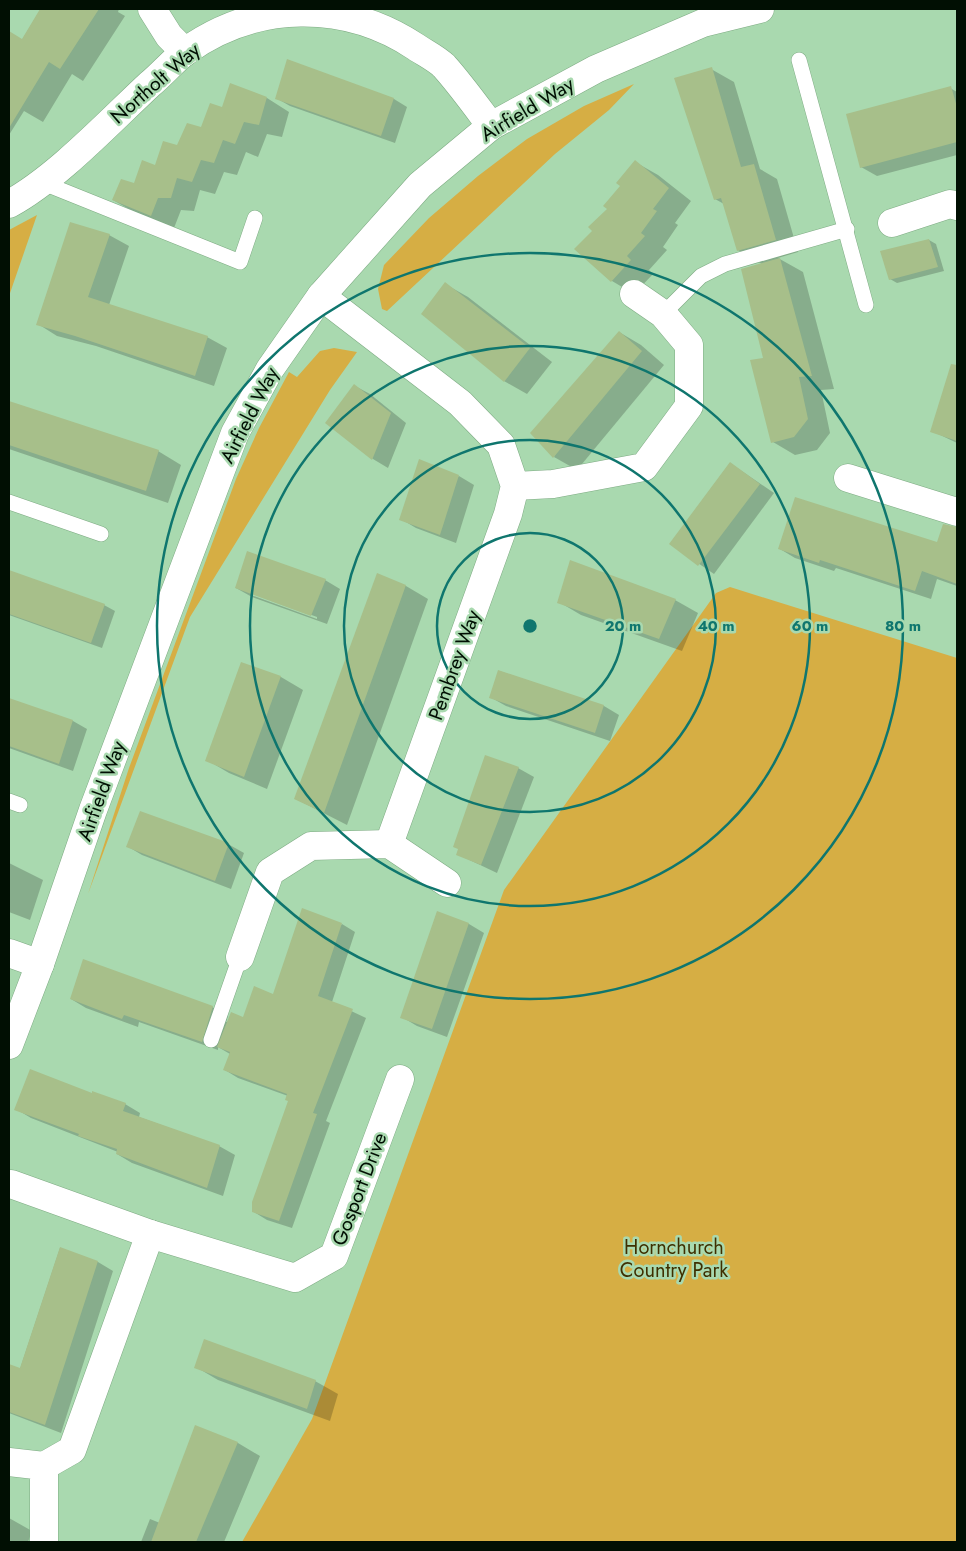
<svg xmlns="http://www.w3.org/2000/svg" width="966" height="1551" font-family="Jost,sans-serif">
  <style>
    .green { fill: #d6ae44 }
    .shadow { fill: #0003; fill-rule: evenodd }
    .building { fill: #a7bf8a }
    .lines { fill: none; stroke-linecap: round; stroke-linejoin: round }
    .service-casing { stroke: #7eab83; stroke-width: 16 }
    .minor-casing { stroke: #7eab83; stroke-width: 29 }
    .tertiary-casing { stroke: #7eab83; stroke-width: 29 }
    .service { stroke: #fff; stroke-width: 15 }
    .minor { stroke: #fff; stroke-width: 28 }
    .tertiary { stroke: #fff; stroke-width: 28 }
    .ring { fill: none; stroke: #0f766e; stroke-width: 2.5 }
    .labels { text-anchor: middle; stroke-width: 5; stroke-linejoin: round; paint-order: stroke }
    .street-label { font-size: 20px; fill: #010f03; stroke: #a9d9af }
    .park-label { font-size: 20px; fill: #3f2f00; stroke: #a9d9af }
    .centre { fill: #0f766e; stroke: #a9d9af; stroke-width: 2.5 }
    .ring-label { font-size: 15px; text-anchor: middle; font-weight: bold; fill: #0f766e; stroke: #a9d9af; stroke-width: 5; stroke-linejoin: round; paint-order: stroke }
  </style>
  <rect width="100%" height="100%" fill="#a9d9af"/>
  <g class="green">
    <path d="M634,84L609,110L555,154L387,311L382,309L378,289L384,265L429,218L478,176L527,139L584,106Z"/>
    <path d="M37,215L9,296V230Z"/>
    <path d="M334,348L357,352L330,390L190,617L88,894L129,768L236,479L259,428L289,372L297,377L320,351Z"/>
    <path d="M730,587L957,658V1542H242L312,1419L504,890L716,593Z"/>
  </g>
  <g class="shadow">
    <path d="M41,9H119L118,12L125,16L83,81L72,74L43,122L24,111L9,135V39L12,34L22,40Z"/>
    <path d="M711,69L734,82L760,169L777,179L798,252L778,258L803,272L834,389L821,390L830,433L817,450L795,455L773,442L765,359L762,264L738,250L724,204L715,199Z"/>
    <path d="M950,88L957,92V155L877,176L861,167Z"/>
    <path d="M267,98L289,112L282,137L267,134L258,157L246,152L237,175L224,172L215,194L200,190L194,211L181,210L174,228L136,213L113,200L135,185L223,109Z"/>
    <path d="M276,98L394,99L407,107L395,143L290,106Z"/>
    <path d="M635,162L658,175L691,201L675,223L678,225L663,247L667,250L649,270L653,274L634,294L612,281L575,249L594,230L609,209Z"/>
    <path d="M109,235L129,246L109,305L207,337L227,348L214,386L96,346L57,336L38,324Z"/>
    <path d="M929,240L936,244L944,271L897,283L890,279Z"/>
    <path d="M445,284L468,297L552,362L527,394L504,381Z"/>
    <path d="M619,332L641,345L664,365L577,470L554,457Z"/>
    <path d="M957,368V443L932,431L948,397Z"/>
    <path d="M355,386L370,394L406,423L388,468L373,459L327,423Z"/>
    <path d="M9,403L158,451L181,465L168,503L9,449Z"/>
    <path d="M730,463L774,493L714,574L670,544Z"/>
    <path d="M459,476L474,485L456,543L416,528L401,519Z"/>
    <path d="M940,538L957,544V586L937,579L931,599L836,568L834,571L795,558L780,549L938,544Z"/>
    <path d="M9,572L104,605L115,611L102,648L9,615Z"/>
    <path d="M378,575L406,586L428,599L347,825L296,799Z"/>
    <path d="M325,580L340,589L327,624L252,597L236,588ZM251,593L317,617V619L251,595Z"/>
    <path d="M675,600L698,613L682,651L581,615L559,602Z"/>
    <path d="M242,664L281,677L303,690L267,789L229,773L207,760Z"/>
    <path d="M499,671L604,706L619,715L610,741L506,706L490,697Z"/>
    <path d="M9,699L73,721L87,729L73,771L9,748Z"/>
    <path d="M518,768L534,777L497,873L457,854Z"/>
    <path d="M228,844L244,853L231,889L142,855L127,846Z"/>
    <path d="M9,863L43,880L30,920L9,912Z"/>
    <path d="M437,913L469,924L484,933L447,1037L417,1026L402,1017Z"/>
    <path d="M342,924L355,932L332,1002L366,1018L326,1121L330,1123L292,1228L267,1220L254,1212L289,1101L288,1096L238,1078L225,1070L230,1054L218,1047V1050L139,1022L138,1027L86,1008L71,999L212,1007L228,1016L226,1022L243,1018L274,995Z"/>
    <path d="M92,1094L125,1104L140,1113L139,1117L219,1146L235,1155L223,1196L132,1163L117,1154L118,1152L31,1118L16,1109Z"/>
    <path d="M60,1248L98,1262L113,1271L61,1433L9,1413V1365L20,1369Z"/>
    <path d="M196,1367L315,1381L338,1394L330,1421L218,1380Z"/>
    <path d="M195,1427L238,1443L260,1456L224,1542H141L150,1519L160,1523Z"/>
    <path d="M9,1518L32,1531L28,1542H9Z"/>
  </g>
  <g class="building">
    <path d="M40,9H99L60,69L49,62L9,128V31L22,39Z"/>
    <path d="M287,59L394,98L381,136L275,99Z"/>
    <path d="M712,67L741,167L754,164L776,240L737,251L721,198L714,200L674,78Z"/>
    <path d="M230,83L267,97L259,125L244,122L235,144L223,140L214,163L201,160L192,182L177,178L171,198H158L151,216L112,200L121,179L134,183L142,160L155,165L163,141L177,145L187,123L201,127L210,103L222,107Z"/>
    <path d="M951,86L957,107V142L860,168L846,114Z"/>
    <path d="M635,160L669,188L653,209L657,211L641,233L645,236L627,256L631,260L611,282L574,249L592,231L588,227L607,209L603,206L620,186L616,183Z"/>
    <path d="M70,222L110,234L88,297L208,336L195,376L75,336L36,325Z"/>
    <path d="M929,239L938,267L889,280L880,251Z"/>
    <path d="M780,258L812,376L799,377L808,419L794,437L771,443L750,360L763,358L741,269Z"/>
    <path d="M445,282L530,348L504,382L421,314Z"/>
    <path d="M619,331L642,351L553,458L530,433Z"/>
    <path d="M951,364L957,365V441L930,432Z"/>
    <path d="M354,384L391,413L372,460L325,423Z"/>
    <path d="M9,401L159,450L146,491L9,445Z"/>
    <path d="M419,459L459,475L440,535L399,520Z"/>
    <path d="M730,462L760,484L698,566L669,544Z"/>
    <path d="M795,497L937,542L943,524L957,527V584L922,571L915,591L820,560L819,563L778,549Z"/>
    <path d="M247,551L326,579L311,616L235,588Z"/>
    <path d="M570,560L676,599L659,639L557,603Z"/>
    <path d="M9,570L105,604L91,643L9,614Z"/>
    <path d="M377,573L406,585L324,813L294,799Z"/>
    <path d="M241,662L281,676L244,777L205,761Z"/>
    <path d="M498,670L604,705L595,733L489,698Z"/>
    <path d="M9,698L73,720L59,764L9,746Z"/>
    <path d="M485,755L519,767L481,865L456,855L458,849L453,847Z"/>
    <path d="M140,811L229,843L215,881L126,847Z"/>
    <path d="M302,908L342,923L318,996L353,1009L313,1113L317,1114L279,1221L252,1212V1202L288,1101L285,1100L287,1094L223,1070L230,1052L217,1047L231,1012L243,1017L254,986L273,994Z"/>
    <path d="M437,911L469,923L432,1029L400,1018Z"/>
    <path d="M83,959L213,1006L202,1042L124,1015L122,1019L70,999Z"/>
    <path d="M30,1069L92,1093V1091L126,1103L123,1111L220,1145L207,1188L116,1154L117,1149L78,1136L79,1134L14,1110Z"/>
    <path d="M60,1247L98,1261L45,1425L9,1412V1364L20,1368Z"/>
    <path d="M204,1339L316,1380L307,1409L194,1368Z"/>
    <path d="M195,1425L238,1442L196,1542H151Z"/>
  </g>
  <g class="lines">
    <defs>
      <g id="service">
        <path d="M799,60L866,305"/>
        <path d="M41,182L240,262L255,218"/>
        <path d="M663,314L701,276L725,264L847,229"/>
        <path d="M9,502L101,534"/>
        <path d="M9,801L20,805"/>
        <path d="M211,1040L240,957"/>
      </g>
      <g id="minor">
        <path d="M152,9L169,36L185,52"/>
        <path d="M9,204C57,178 109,122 150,84C162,74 173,61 186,51C256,1 345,0 416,47C425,53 437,59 444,66C461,85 476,106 491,126"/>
        <path d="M892,223L950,204L957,206"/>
        <path d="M321,296L460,403L501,445L515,486L508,514L389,844"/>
        <path d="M848,478L957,512"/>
        <path d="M515,486L553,484L644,467L689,406V345L663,314L634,294"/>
        <path d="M9,953L40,964"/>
        <path d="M240,957L270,872L311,846L389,844L447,883"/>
        <path d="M11,1184L150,1234L295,1278L334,1256L400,1079"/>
        <path d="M9,1462L44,1466V1542"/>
        <path d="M44,1466L72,1450L150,1234"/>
      </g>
      <path id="tertiary" d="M9,1045L40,964L93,810L235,433L270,369L321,296L420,185L491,126L596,69L703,23L760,9"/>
    </defs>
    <use href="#service" class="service-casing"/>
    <use href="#minor" class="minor-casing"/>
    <use href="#tertiary" class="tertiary-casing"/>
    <use href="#service" class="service"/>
    <use href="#minor" class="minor"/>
    <use href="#tertiary" class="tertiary"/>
  </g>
  <g class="ring">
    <circle cx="530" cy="626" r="93"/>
    <circle cx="530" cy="626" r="186"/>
    <circle cx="530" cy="626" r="280"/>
    <circle cx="530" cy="626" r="373"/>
  </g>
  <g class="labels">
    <g class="street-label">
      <text transform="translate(155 83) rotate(-41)" y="7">Northolt Way</text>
      <text transform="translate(527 109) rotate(-31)" y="7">Airfield Way</text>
      <text transform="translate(249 415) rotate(-63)" y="7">Airfield Way</text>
      <text transform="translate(454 665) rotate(-70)" y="7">Pembrey Way</text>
      <text transform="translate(101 791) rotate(-70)" y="7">Airfield Way</text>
      <text transform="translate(359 1189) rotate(-69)" y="7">Gosport Drive</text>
    </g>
    <g class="park-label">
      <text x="674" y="1254">Hornchurch<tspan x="674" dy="23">Country Park</tspan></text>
    </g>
  </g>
  <circle cx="530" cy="626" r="8" class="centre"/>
  <g class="ring-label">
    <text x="623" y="631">20 m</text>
    <text x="716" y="631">40 m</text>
    <text x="810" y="631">60 m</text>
    <text x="903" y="631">80 m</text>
  </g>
  <rect width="966" height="1551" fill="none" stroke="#010f03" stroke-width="20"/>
</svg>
